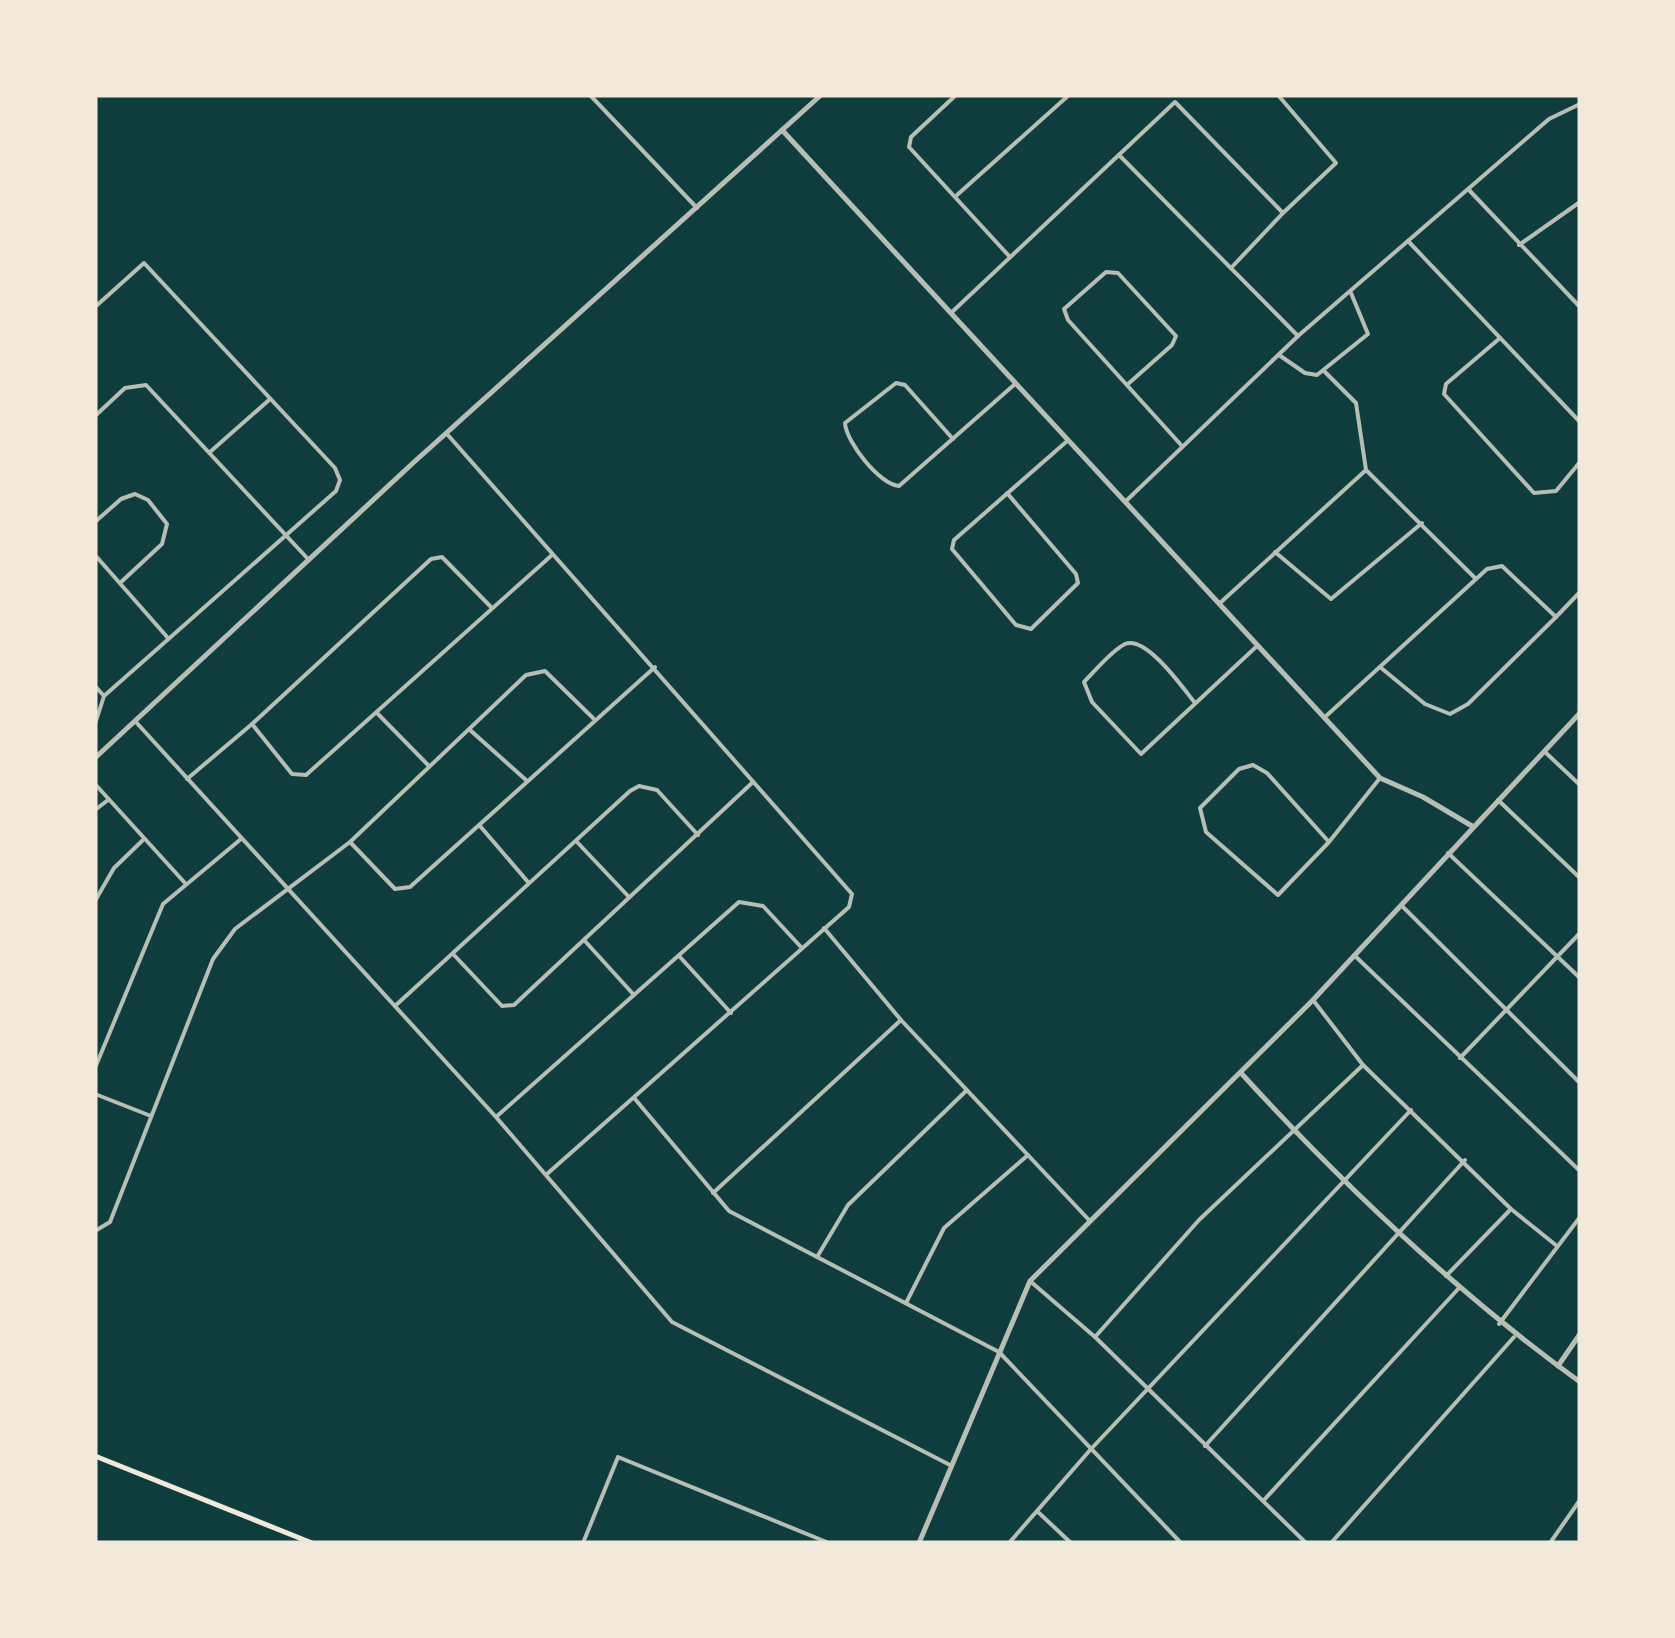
<svg xmlns="http://www.w3.org/2000/svg" width="1675" height="1638" font-family="'Roboto Condensed',sans-serif">
  <style>
    .lines { fill: none; stroke-linecap: round; stroke-linejoin: round }
    .minor { stroke: #b8beb3; stroke-width: 4 }
    .tertiary { stroke: #b8beb3; stroke-width: 5 }
    .secondary { stroke: #f1e9da; stroke-width: 5 }
  </style>
  <rect width="100%" height="100%" fill="#0f3d3e"/>
  <g class="lines">
    <g class="minor">
      <path d="M590,95L697,208"/>
      <path d="M956,95L911,137L909,147L1010,257"/>
      <path d="M1278,95L1336,163L1283,213"/>
      <path d="M1119,155L1298,336"/>
      <path d="M1469,190L1580,307"/>
      <path d="M957,195L1069,95"/>
      <path d="M1408,241L1580,422"/>
      <path d="M1519,245L1580,202"/>
      <path d="M95,307L144,263L335,468L340,480L336,491L104,696L95,686"/>
      <path d="M952,312L1175,102L1283,213L1231,268"/>
      <path d="M1500,338L1446,384L1444,394L1534,493L1556,491L1580,462"/>
      <path d="M1279,355L1305,373L1317,375L1368,334L1351,293"/>
      <path d="M1325,372L1356,403L1366,470L1474,577"/>
      <path d="M1128,384L1172,345L1176,336L1118,273L1106,272L1064,309L1068,320L1182,446"/>
      <path d="M95,416L125,388L146,385L308,559"/>
      <path d="M447,434L852,894L849,907L547,1174"/>
      <path d="M953,439L905,385L896,383L845,423C846,442 880,485 899,486L1015,384"/>
      <path d="M210,452L269,400"/>
      <path d="M1007,493L1076,574L1078,583L1031,629L1016,625L952,549L954,540L1066,442"/>
      <path d="M1126,501L1298,336L1549,119L1580,104"/>
      <path d="M95,522L121,499L135,494L148,500L167,524L162,544L120,583"/>
      <path d="M1275,552L1331,599L1422,523"/>
      <path d="M95,555L168,638"/>
      <path d="M1220,603L1366,470"/>
      <path d="M1380,667L1425,704L1450,714L1468,704L1556,617"/>
      <path d="M1195,703C1183,688 1146,635 1125,644C1111,651 1095,671 1084,682L1092,702L1141,754L1257,646"/>
      <path d="M377,713L429,766"/>
      <path d="M1325,717L1487,569L1502,566L1556,617L1580,592"/>
      <path d="M135,721L496,1117L672,1322L950,1465"/>
      <path d="M95,724L104,696"/>
      <path d="M252,724L292,774L306,775L552,555"/>
      <path d="M470,730L526,780"/>
      <path d="M1545,752L1580,785"/>
      <path d="M187,779L252,724L431,559L442,557L491,607"/>
      <path d="M95,784L185,883"/>
      <path d="M1498,800L1580,878"/>
      <path d="M95,810L108,800"/>
      <path d="M480,826L528,882"/>
      <path d="M350,842L395,889L410,887L655,667"/>
      <path d="M577,842L629,897"/>
      <path d="M1329,842L1267,773L1253,765L1239,769L1200,808L1206,832L1278,895L1329,842L1380,778"/>
      <path d="M1448,853L1580,978"/>
      <path d="M95,901L114,868L143,840"/>
      <path d="M1401,905L1580,1083"/>
      <path d="M824,928L901,1020L1089,1220"/>
      <path d="M584,940L634,995"/>
      <path d="M454,955L502,1006L514,1005L753,782"/>
      <path d="M1354,955L1580,1171"/>
      <path d="M680,957L731,1013"/>
      <path d="M1313,1000L1363,1065L1511,1209L1557,1246"/>
      <path d="M395,1006L630,791L639,786L657,790L698,835"/>
      <path d="M1460,1058L1580,933"/>
      <path d="M95,1068L163,904L241,839"/>
      <path d="M95,1094L151,1116"/>
      <path d="M635,1099L729,1211L999,1352L1181,1543"/>
      <path d="M496,1117L739,902L763,906L801,947"/>
      <path d="M713,1193L901,1020"/>
      <path d="M95,1231L110,1222L213,959L235,929L350,842L526,675L545,671L593,718"/>
      <path d="M817,1257L848,1205L966,1091"/>
      <path d="M1446,1276L1511,1209"/>
      <path d="M1030,1281L1095,1337L1306,1543"/>
      <path d="M906,1303L944,1228L1028,1155"/>
      <path d="M1499,1324L1580,1217"/>
      <path d="M1095,1337L1199,1220L1363,1065"/>
      <path d="M1205,1446L1465,1160"/>
      <path d="M1264,1500L1459,1288"/>
      <path d="M1038,1512L1071,1543"/>
      <path d="M583,1543L618,1457L829,1543"/>
      <path d="M1009,1543L1091,1449L1411,1110"/>
      <path d="M1331,1543L1514,1337"/>
      <path d="M1550,1543L1580,1500"/>
    </g>
    <g class="tertiary">
      <path d="M782,130L1380,778L1423,797L1472,826"/>
      <path d="M95,758L413,463L821,95"/>
      <path d="M1241,1073C1345,1187 1456,1292 1580,1382"/>
      <path d="M1558,1366L1580,1334"/>
      <path d="M919,1543L1030,1281L1313,1000L1580,713"/>
    </g>
    <path class="secondary" d="M95,1456L312,1543"/>
  </g>
  <rect width="1675" height="1638" fill="none" stroke="#f1e9da" stroke-width="195"/>
</svg>
